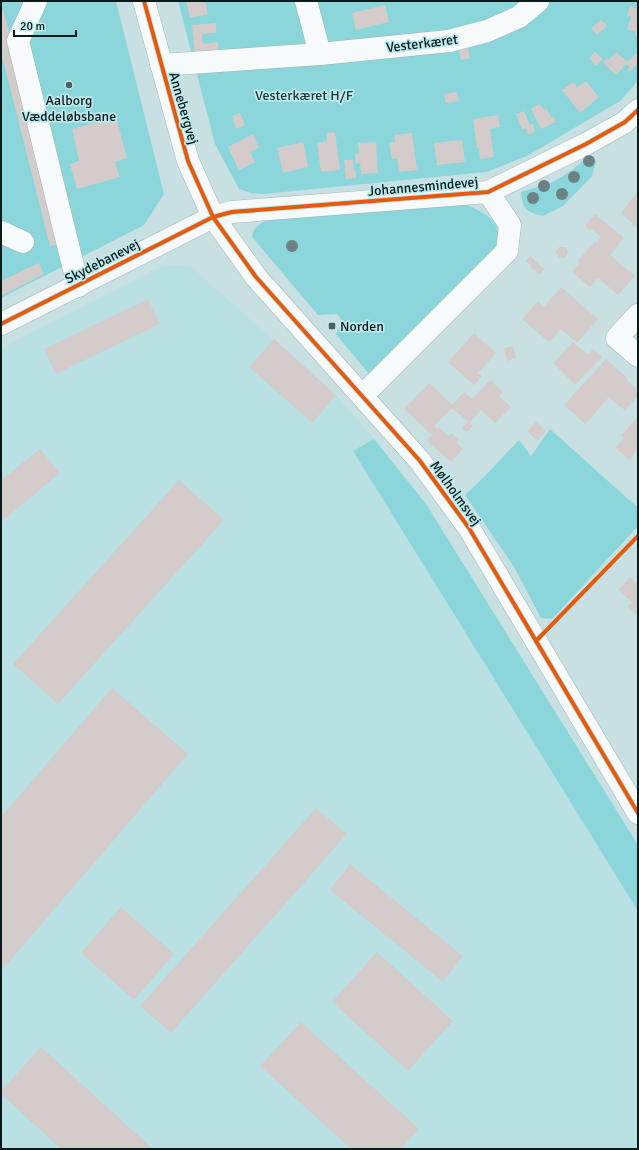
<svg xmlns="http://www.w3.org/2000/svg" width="639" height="1150" font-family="Signika,sans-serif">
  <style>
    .built { fill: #b9e1e4 }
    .green { fill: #8ad6db }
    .building { fill: #d3cccb }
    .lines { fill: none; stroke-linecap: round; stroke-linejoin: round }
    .minor-casing { stroke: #a2b5b7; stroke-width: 23 }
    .minor { stroke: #f7fafb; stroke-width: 22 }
    .cycleway-casing { stroke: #bee9ed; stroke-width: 6 }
    .cycleway { stroke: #e8590c; stroke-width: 4 }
    .tree { fill: #6b8284 }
    .poi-dot { fill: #4c6061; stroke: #bee9ed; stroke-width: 1.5 }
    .labels { text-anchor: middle; stroke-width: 3.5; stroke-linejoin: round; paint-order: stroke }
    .street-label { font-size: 14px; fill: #0a1b1c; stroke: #bee9ed }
    .park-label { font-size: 14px; fill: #1f3638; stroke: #bee9ed }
    .poi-label { font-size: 14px; fill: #0a1b1c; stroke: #bee9ed }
  </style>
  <rect width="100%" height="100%" fill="#c8e0e2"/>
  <path class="built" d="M189,265L336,395L374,439L353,451L638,908V1149H1V347L162,266Z"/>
  <g class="green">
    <path d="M1,1H116L164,194L144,225L1,298Z"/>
    <path d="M178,1H638V81L620,101L527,156L486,172L263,194L251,193L239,189L215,144Z"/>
    <path d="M589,157L596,161L592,176L563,206L543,216C527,212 522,210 521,192L551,183L568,173Z"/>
    <path d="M465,204C479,211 500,218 498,237C498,242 495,248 493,252L369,374L336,334L343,322L337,314L318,315L252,237C253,228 259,224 267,220Z"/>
    <path d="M550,429L638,508V526L552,619L541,618L514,567L465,495L483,478L519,440L531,456Z"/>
    <path d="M374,439L426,504L638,845V911L353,451Z"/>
  </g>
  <g class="building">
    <path d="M186,1H205L208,14L190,18Z"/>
    <path d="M385,5L389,22L356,30L352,13Z"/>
    <path d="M630,6L638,9V36L635,35L636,32L627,29L631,17L627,16Z"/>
    <path d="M3,9L63,243L50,246L1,52V10Z"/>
    <path d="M601,20L607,26L597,35L591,28Z"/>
    <path d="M216,23V33L202,34L203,44L218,42L219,53L195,55L192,25Z"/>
    <path d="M468,48L470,58L461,60L459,50Z"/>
    <path d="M595,52L603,59L596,66L589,58Z"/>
    <path d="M616,52L628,62L636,53L638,56V63L630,72L627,70L630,67L626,64L616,75L605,65L606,64L603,62L607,58L609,60Z"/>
    <path d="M586,81L599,97L580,113L562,90L573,82L577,87Z"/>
    <path d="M457,92L459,101L446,103L444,94Z"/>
    <path d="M540,104L544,110L546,108L551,117L554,116L556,122L541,129L531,109Z"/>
    <path d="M524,111L530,125L533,124L535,132L528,135L526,128L522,130L516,114Z"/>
    <path d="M240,113L245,125L236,129L232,116Z"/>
    <path d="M498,115L500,127L490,129L494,157L480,159L479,148H477L473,119Z"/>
    <path d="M116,117L127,158L115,162L120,177L77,189L70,164L79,161L72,129Z"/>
    <path d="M335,132L340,170L321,172L317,143L327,141L326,133Z"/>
    <path d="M412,133L417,170L399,172L397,158L392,159L389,143L395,142L394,135Z"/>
    <path d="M253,134L259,148L250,152L255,162L239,170L228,147Z"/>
    <path d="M462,140L465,162L437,165L434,143Z"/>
    <path d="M303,142L308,167L283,173L277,148Z"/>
    <path d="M376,142L378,173L361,174L360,163L356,164L355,154L359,153L358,143Z"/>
    <path d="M344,160H353L354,171H356V178L346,179Z"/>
    <path d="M638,191V229L621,213Z"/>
    <path d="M595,214L624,238L610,255L635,276L618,295L598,278L590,287L572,272L580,262L578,261L595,241L596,243L601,237L591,228L590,231L585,226Z"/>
    <path d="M559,247H566L568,253L565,258L558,257L556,252Z"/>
    <path d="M530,256L544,269L540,275L530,267L531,266L526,261Z"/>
    <path d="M39,263L44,274L1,296V281Z"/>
    <path d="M561,287L598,319L577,343L561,329L549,342L522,319L538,301L544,307Z"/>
    <path d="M148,299L160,324L56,374L44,349Z"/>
    <path d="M474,333L496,353L478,373L482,376L474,385L448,362Z"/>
    <path d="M274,339L336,395L312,423L249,367Z"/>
    <path d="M573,342L588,355L593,349L602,357L575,385L553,363Z"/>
    <path d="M513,346L516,358L507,361L504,348Z"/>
    <path d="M606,359L627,378L626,379L637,389L636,390L638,392V396L625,410L621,407V408L609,397L585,424L564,405Z"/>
    <path d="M490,380L503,392L499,396L511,407L495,423L481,410L469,423L473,426L467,432L462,428L468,422L452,408L434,426L438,429L439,427L449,436L451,433L459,440L456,442L463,449L451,462L427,441L432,435L404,409L429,383L452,405L464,392L472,399Z"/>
    <path d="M638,416V451L637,450L629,460L615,447L624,438L621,436Z"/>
    <path d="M536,422L546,431L537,441L527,431Z"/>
    <path d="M40,449L60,473L1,522V480Z"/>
    <path d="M179,480L224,520L58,704L13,664Z"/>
    <path d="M630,577L638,584V616L628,607L632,602L618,590Z"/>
    <path d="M112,688L188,754L1,971V817Z"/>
    <path d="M316,808L347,834L171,1033L140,1006Z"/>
    <path d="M350,864L463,956L443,982L330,890Z"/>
    <path d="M121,907L174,954L134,1000L81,953Z"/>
    <path d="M377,952L453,1021L408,1071L332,1002Z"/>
    <path d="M301,1022L419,1129L401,1149H351L260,1066Z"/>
    <path d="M41,1047L153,1149H61L1,1094V1091Z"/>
  </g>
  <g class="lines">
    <defs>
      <g id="minor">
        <path d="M36,1L18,41L78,286"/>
        <path d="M144,1L188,161L213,217L256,277L420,461L469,528L638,813"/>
        <path d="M306,1L320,54"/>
        <path d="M161,65L320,54L449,41L487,31L519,17L538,1"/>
        <path d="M1,232L23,242"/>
        <path d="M638,315L617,338L638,356"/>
        <path d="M1,324L213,217L232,212L488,192L586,144L625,122L638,110"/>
        <path d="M362,396L507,251L510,225L488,192"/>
      </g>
    </defs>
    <use href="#minor" class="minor-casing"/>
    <use href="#minor" class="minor"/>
    <defs>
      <g id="cycleway">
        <path d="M144,1L188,161L213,217L256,277L420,461L469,528L638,813"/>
        <path d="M1,324L213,217L232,212L488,192L586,144L625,122L638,110"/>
        <path d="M536,641L638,536"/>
      </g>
    </defs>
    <use href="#cycleway" class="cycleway-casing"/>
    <use href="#cycleway" class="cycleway"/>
  </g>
  <g class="tree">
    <circle cx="589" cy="161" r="6"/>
    <circle cx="574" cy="177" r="6"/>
    <circle cx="544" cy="186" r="6"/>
    <circle cx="562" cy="194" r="6"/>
    <circle cx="533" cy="198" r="6"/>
    <circle cx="292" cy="246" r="6"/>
  </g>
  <g class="poi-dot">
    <circle cx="69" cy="85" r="4"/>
    <rect x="328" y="322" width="8" height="8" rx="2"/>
  </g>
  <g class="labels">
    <g class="street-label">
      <text transform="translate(422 43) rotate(-7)" y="5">Vesterkæret</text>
      <text transform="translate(184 108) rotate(74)" y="5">Annebergvej</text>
      <text transform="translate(423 186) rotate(-5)" y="5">Johannesmindevej</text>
      <text transform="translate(102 261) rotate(-27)" y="5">Skydebanevej</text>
      <text transform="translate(456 493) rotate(54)" y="5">Mølholmsvej</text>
    </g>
    <g class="park-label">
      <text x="304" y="100">Vesterkæret H/F</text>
    </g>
    <g class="poi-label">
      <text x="69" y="105">Aalborg<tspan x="69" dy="16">Væddeløbsbane</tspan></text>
      <text x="340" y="331" text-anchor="start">Norden</text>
    </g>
  </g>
  <rect width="639" height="1150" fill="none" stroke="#0a1b1c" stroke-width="4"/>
  <path d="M14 30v6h62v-6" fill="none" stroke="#0a1b1c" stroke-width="2"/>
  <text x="20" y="30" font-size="12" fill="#0a1b1c" stroke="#bee9ed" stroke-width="3" paint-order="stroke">20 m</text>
</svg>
